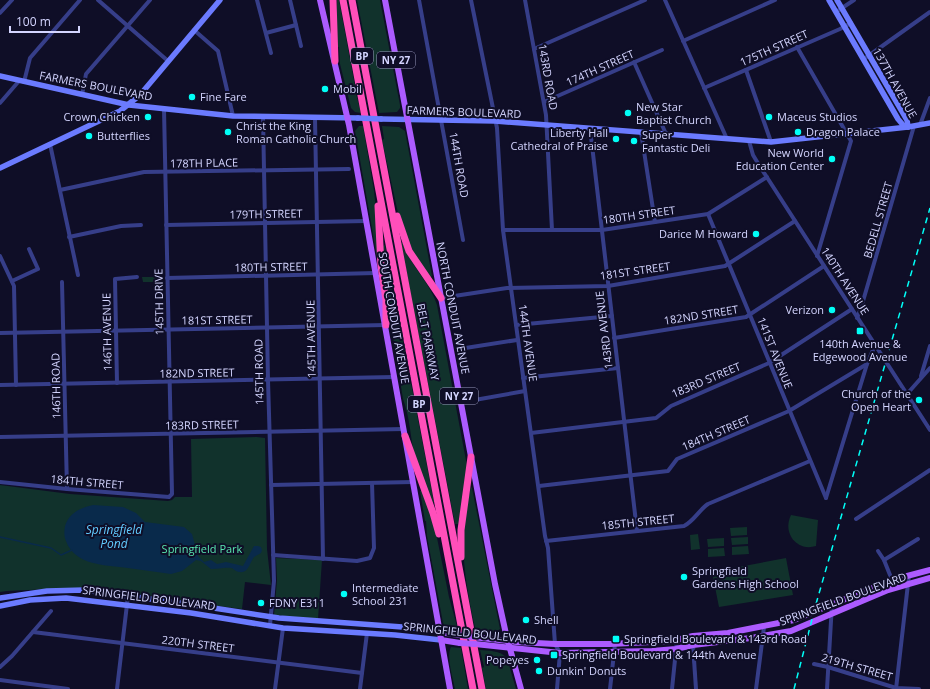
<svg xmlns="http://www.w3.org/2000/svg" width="930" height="689" font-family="'Open Sans',sans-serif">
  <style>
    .green { fill: #11322c }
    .water { fill: #092a4b }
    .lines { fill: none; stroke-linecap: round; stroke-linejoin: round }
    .stream { stroke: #092a4b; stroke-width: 1.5 }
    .street { stroke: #363e89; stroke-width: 4 }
    .secondary { stroke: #6b7bff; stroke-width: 5.5 }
    .primary { stroke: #ac5bff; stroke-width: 6 }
    .highway { stroke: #ff4fba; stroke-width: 7 }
    .rail { stroke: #00fff7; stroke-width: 1.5; stroke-dasharray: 6 5; stroke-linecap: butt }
    .secondary-bridge { stroke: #6b7bff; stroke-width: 5.5 }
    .primary-bridge { stroke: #ac5bff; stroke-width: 6 }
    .poi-dot { fill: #00fff7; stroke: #0f0e27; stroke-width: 1.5 }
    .labels { text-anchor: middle; stroke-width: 4; stroke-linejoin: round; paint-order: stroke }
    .shield { fill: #0f0e27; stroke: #9999be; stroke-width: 1 }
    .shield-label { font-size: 10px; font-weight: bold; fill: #d4d5ff }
    .street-label { font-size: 11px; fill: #d4d5ff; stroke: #0f0e27 }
    .poi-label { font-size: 11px; fill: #d4d5ff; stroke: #0f0e27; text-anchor: start }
    .park-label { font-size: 11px; fill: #59e6b0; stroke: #0f0e27 }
    .water-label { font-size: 12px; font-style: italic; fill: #62cbff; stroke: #0f0e27 }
  </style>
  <rect width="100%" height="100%" fill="#0f0e27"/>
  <g class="green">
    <path d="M337,0H339L355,86H354L361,113L355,112L351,108L340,64L339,47H336Z"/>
    <path d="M357,0H380L400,105V108L397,112L379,113Z"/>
    <path d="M359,126H363L374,191L377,219V257L355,131Z"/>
    <path d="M382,126L399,127L405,131L432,276L429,278L413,255L400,222L382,140L384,139Z"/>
    <path d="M401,243H403C410,266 430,282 437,305L467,466V479L458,524H455Z"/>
    <path d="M385,245L389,279L396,306L434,502L432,504C425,485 417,467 413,448C410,431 409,415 403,399L384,281L383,246Z"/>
    <path d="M142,277H162L163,282H143Z"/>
    <path d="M257,437L265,438L267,549L271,585L245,582L242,609L87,589L71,588L7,591L0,592V485L70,494L168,501L172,500L175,497H192L191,439Z"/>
    <path d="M471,487L472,488L500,629L494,633L476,632C468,597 461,560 464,524C465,512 468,499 471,487Z"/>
    <path d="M420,491H422L435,528L449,597L458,630L447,629L443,623L427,536L426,521H425Z"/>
    <path d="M791,515L818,520L816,546C797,552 782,533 791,515Z"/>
    <path d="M747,527V535L731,536L730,528Z"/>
    <path d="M698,534L700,549L691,550L690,535Z"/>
    <path d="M748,537V544L732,545L731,538Z"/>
    <path d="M724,538V546L708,547L707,539Z"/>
    <path d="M748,546L749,554L732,555V547Z"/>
    <path d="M724,548L725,556L708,557V549Z"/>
    <path d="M276,558L322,560L318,619L274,615L277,580Z"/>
    <path d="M786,558L793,595L719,607L712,572Z"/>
    <path d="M451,647L461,648L468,689H455C453,678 446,656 451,647Z"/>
    <path d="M480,650C489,651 500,650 507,658L516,689H486L482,668L484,667Z"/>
  </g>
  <path class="water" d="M93,505L123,507L136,513L145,522L184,527L192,534L198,556L204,562L211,560L217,564L226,562L243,566L254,546H258L261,547L262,550L261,553L254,557C249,564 248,576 236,571C234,570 233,568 231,568C227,567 216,569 211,569L201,561L196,560L182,571L171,574C157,572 142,570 128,568C106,565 75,566 66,541C64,536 64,532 65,526C69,513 80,508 93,505Z"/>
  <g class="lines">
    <path class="stream" d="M0,537L51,548L61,555L72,550"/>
    <g class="street">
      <path d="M98,0L168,61"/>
      <path d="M257,0L271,53"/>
      <path d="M290,0L301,46"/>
      <path d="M419,0L463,240"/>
      <path d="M471,0L497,128L503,230L545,536L548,548L555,644L560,653L557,689"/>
      <path d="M525,0L546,115L552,230"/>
      <path d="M665,0L727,139"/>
      <path d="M836,12L854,0"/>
      <path d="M0,13L12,0"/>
      <path d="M194,30L218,51L233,116"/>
      <path d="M266,33L296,25"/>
      <path d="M683,41L775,0"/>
      <path d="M797,47L851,141L817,256"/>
      <path d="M534,49L645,0"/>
      <path d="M864,59L930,12"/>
      <path d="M634,62L666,134"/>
      <path d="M746,70L771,142"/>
      <path d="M24,82L30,58L80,0"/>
      <path d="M704,88L840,29L851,23"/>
      <path d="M82,95L86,74L150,0"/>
      <path d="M544,102L662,50"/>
      <path d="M0,103L19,81"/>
      <path d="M263,117L268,380L274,581L270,625"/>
      <path d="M315,118L323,559"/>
      <path d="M920,125L930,98"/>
      <path d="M590,128L637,531"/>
      <path d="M641,132L655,222"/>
      <path d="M749,141L753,155L759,165L930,430"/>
      <path d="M50,144L78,275"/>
      <path d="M60,190L144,172L349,169"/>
      <path d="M708,214L826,498"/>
      <path d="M166,225L366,221"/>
      <path d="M503,230H602L708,214L767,177"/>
      <path d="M69,237L121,226L141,225"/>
      <path d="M0,256L14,286L16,385"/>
      <path d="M167,278L376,273"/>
      <path d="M12,281L38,269L29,249"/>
      <path d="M62,282L67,489"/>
      <path d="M441,298L507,288L608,286L725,266L795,221"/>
      <path d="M857,318L861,308L914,126"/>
      <path d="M516,325L612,316"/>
      <path d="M0,333L386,325"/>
      <path d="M614,338L746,317L824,266"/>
      <path d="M459,349L517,340"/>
      <path d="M921,376L930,346"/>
      <path d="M523,378L618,368"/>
      <path d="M117,383L115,279L137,277"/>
      <path d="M0,385L394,377"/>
      <path d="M907,394L930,368"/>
      <path d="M469,401L525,391"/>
      <path d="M531,433L656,418L671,406L769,363L852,309"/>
      <path d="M0,437L404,429"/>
      <path d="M0,482L67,489L169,497L172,494L164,109"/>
      <path d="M271,485L413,482"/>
      <path d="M539,486L668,471L677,459L789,411L867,364"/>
      <path d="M826,498L867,364L875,345"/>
      <path d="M856,519L930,470"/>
      <path d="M546,541L684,526C694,521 699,510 708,504L810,461"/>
      <path d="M878,551L884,560L892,580"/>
      <path d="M273,555L357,561L370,558L374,548L372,483"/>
      <path d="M884,560L918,539"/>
      <path d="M33,632L362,673"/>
      <path d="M693,645L696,689"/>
      <path d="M814,664L828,667L896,688L919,689"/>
      <path d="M0,667L12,656L51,611"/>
      <path d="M0,680L68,689"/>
      <path d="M117,689L128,596"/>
      <path d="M275,689L283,628"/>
      <path d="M360,689L367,633"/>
      <path d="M610,689L615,644"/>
      <path d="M672,689L677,640"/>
      <path d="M756,689L764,627"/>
      <path d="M827,689L832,604"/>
      <path d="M896,689L909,575"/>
    </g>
    <g class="secondary">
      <path d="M829,0L898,119L903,125L908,127"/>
      <path d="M837,0L907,120L908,127"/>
      <path d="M0,76L129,105L233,116L358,118"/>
      <path d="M381,119L495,121L771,142L908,127L930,123"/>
      <path d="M0,168L120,111L140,95L220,0"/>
      <path d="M0,598L47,591L84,590L194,605L279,618L430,629L440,632"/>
      <path d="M0,606L30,600L66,598L191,613L283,628L395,635L441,640"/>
    </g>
    <g class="primary">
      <path d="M320,0L349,125L450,689"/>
      <path d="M385,0L495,584L506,634L521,689"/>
      <path d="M440,632L459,635"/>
      <path d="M473,637L517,642L555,644H610L672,641L693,636L728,633L794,620L892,580L930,570"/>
      <path d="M441,640L460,643"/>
      <path d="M475,644L560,653L652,651L676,649L693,645L751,638L791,631L888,590L930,578"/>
    </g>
    <g class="highway">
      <path d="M333,0L335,61"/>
      <path d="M343,0L473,689"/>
      <path d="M352,0L482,689"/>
      <path d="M378,206L381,266L386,300V325"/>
      <path d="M397,216L409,251L441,298"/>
      <path d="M405,436L433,513L439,534"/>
      <path d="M461,557V530L471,457"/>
    </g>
    <path class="rail" d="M794,689L816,604L930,208"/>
    <path class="secondary-bridge" d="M358,118L381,119"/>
    <g class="primary-bridge">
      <path d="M459,635L473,637"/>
      <path d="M460,643L475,644"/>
    </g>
  </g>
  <g class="poi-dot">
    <circle cx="325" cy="89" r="4"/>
    <circle cx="192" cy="97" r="4"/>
    <circle cx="628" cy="113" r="4"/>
    <circle cx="148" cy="117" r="4"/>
    <circle cx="769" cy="117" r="4"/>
    <circle cx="228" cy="132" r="4"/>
    <circle cx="798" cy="132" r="4"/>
    <circle cx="89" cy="136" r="4"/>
    <circle cx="616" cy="139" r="4"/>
    <circle cx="634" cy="141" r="4"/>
    <circle cx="832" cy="159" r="4"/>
    <circle cx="756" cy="234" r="4"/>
    <circle cx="832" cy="310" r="4"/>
    <rect x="856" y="327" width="8" height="8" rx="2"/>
    <circle cx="919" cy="400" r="4"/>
    <circle cx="684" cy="577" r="4"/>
    <circle cx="344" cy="594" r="4"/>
    <circle cx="261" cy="603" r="4"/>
    <circle cx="526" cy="620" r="4"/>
    <rect x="612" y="635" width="8" height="8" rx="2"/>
    <rect x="550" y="651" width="8" height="8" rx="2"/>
    <circle cx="537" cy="660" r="4"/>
    <circle cx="539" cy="671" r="4"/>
  </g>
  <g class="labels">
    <g class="shield">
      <rect x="351" y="48" width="22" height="16" rx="3"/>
      <rect x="377" y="52" width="38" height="16" rx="3"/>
      <rect x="440" y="388" width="38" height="16" rx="3"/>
      <rect x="408" y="396" width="22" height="16" rx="3"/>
    </g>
    <g class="shield-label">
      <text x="362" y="60">BP</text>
      <text x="396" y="64">NY 27</text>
      <text x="459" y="400">NY 27</text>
      <text x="419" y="408">BP</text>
    </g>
    <g class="street-label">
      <text transform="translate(774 48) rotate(-24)" y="4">175TH STREET</text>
      <text transform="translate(600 68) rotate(-24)" y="4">174TH STREET</text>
      <text transform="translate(548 77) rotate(80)" y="4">143RD ROAD</text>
      <text transform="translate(895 83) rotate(61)" y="4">137TH AVENUE</text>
      <text transform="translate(96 86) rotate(11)" y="4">FARMERS BOULEVARD</text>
      <text transform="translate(464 112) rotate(2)" y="4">FARMERS BOULEVARD</text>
      <text transform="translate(204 163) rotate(-1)" y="4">178TH PLACE</text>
      <text transform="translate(459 165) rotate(80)" y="4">144TH ROAD</text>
      <text transform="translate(266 214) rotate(-1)" y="4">179TH STREET</text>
      <text transform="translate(639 215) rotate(-8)" y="4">180TH STREET</text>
      <text transform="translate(878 220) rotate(-74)" y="4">BEDELL STREET</text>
      <text transform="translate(271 267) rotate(-1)" y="4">180TH STREET</text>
      <text transform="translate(635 271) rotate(-8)" y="4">181ST STREET</text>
      <text transform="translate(845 281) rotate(57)" y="4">140TH AVENUE</text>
      <text transform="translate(159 302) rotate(-91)" y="4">145TH DRIVE</text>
      <text transform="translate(453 308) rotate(79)" y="4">NORTH CONDUIT AVENUE</text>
      <text transform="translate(701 315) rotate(-9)" y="4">182ND STREET</text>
      <text transform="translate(394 318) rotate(80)" y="4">SOUTH CONDUIT AVENUE</text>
      <text transform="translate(217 320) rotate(-1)" y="4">181ST STREET</text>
      <text transform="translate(604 330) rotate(-97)" y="4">143RD AVENUE</text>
      <text transform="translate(107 332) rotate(-91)" y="4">146TH AVENUE</text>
      <text transform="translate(311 339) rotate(-91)" y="4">145TH AVENUE</text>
      <text transform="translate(428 342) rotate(79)" y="4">BELT PARKWAY</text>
      <text transform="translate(528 343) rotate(82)" y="4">144TH AVENUE</text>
      <text transform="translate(775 353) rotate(68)" y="4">141ST AVENUE</text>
      <text transform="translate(259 372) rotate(-91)" y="4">145TH ROAD</text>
      <text transform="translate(197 373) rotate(-1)" y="4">182ND STREET</text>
      <text transform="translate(706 380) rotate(-23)" y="4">183RD STREET</text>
      <text transform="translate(56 386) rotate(-91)" y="4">146TH ROAD</text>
      <text transform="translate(202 425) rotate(-1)" y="4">183RD STREET</text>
      <text transform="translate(716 433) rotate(-23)" y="4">184TH STREET</text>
      <text transform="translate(87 482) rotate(5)" y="4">184TH STREET</text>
      <text transform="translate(638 522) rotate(-6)" y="4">185TH STREET</text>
      <text transform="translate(149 598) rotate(7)" y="4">SPRINGFIELD BOULEVARD</text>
      <text transform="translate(843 599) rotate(-20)" y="4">SPRINGFIELD BOULEVARD</text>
      <text transform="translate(470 633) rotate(6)" y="4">SPRINGFIELD BOULEVARD</text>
      <text transform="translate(198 644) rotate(7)" y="4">220TH STREET</text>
      <text transform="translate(857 667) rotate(16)" y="4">219TH STREET</text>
    </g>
    <g class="poi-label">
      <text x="333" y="93">Mobil</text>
      <text x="200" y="101">Fine Fare</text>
      <text x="636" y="111">New Star<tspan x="636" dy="13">Baptist Church</tspan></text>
      <text x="140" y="121" text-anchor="end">Crown Chicken</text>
      <text x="777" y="121">Maceus Studios</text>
      <text x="236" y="130">Christ the King<tspan x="236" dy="13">Roman Catholic Church</tspan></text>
      <text x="806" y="136">Dragon Palace</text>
      <text x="608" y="137" text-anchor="end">Liberty Hall<tspan x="608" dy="13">Cathedral of Praise</tspan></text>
      <text x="642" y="139">Super<tspan x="642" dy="13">Fantastic Deli</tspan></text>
      <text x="97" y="140">Butterflies</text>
      <text x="824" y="157" text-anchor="end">New World<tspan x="824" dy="13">Education Center</tspan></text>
      <text x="748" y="238" text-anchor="end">Darice M Howard</text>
      <text x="824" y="314" text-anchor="end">Verizon</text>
      <text x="860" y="348" text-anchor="middle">140th Avenue &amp;<tspan x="860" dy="13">Edgewood Avenue</tspan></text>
      <text x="911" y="398" text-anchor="end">Church of the<tspan x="911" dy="13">Open Heart</tspan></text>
      <text x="692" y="575">Springfield<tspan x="692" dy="13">Gardens High School</tspan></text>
      <text x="352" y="592">Intermediate<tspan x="352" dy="13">School 231</tspan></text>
      <text x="269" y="607">FDNY E311</text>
      <text x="534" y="624">Shell</text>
      <text x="624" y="643">Springfield Boulevard &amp; 143rd Road</text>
      <text x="562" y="659">Springfield Boulevard &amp; 144th Avenue</text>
      <text x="529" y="664" text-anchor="end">Popeyes</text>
      <text x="547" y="675">Dunkin' Donuts</text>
    </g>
    <g class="park-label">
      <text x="202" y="553">Springfield Park</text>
    </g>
    <g class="water-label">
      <text x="114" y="534">Springfield<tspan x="114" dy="14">Pond</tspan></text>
    </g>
  </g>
  <path d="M10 26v6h69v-6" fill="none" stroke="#d4d5ff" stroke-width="2"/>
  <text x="16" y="26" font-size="12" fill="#d4d5ff" stroke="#0f0e27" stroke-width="3" paint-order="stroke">100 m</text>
</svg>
